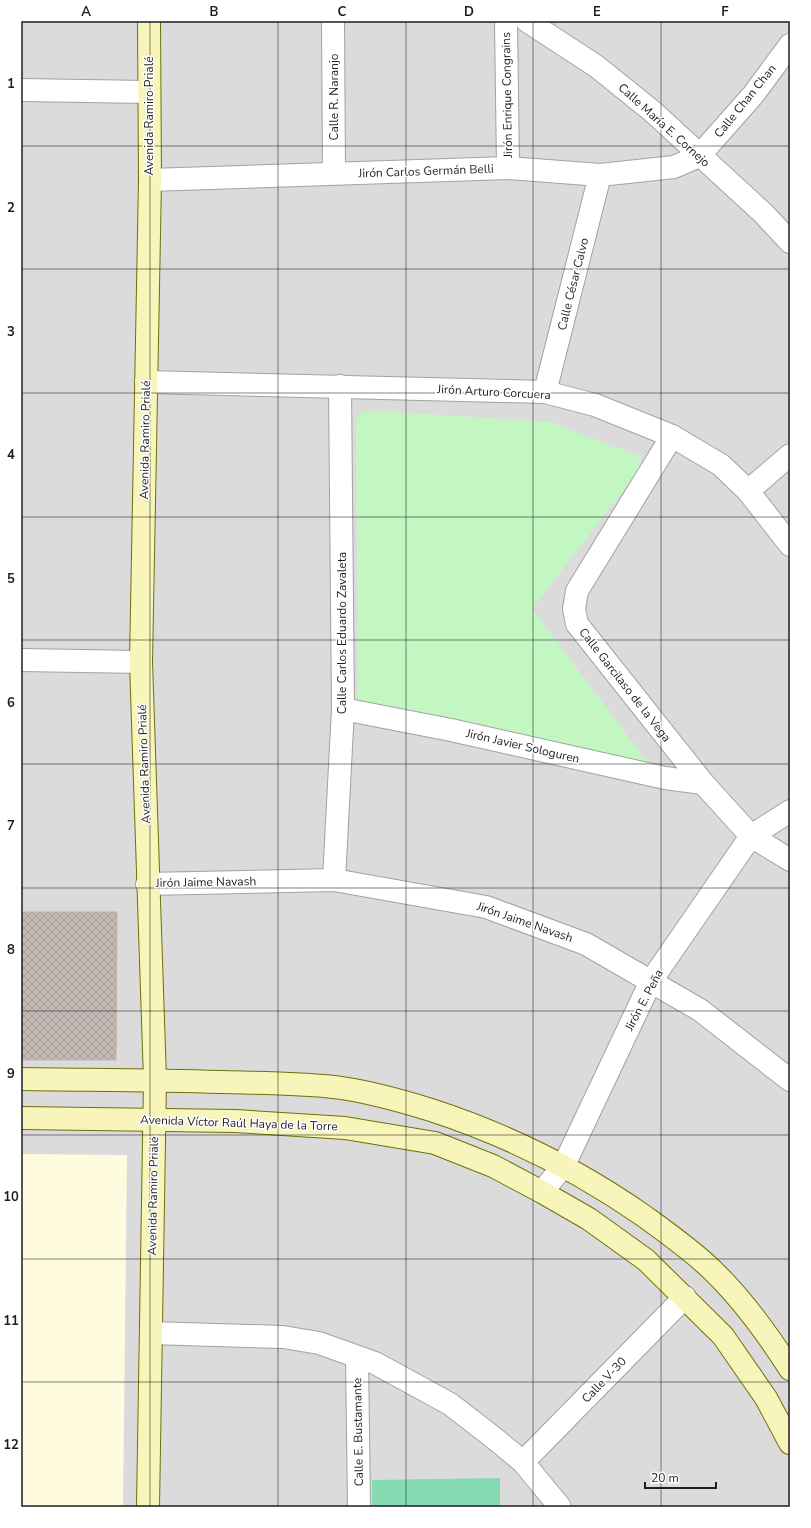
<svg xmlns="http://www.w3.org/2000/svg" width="811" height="1528" font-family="'Nunito Sans',sans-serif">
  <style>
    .residential { fill: #dcdbdb }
    .education { fill: #fefbde }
    .park { fill: #c3f7c2 }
    .pitch { fill: #85dbb2 }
    .building { fill: url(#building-cross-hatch); stroke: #bfb0a7 }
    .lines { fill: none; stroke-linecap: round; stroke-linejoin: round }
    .street-casing { stroke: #a2a2a2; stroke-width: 24 }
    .secondary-casing { stroke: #6e7009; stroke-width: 24 }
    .street { stroke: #fff; stroke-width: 22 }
    .secondary { stroke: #f7f5b9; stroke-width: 22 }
    .grid { fill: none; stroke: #1e1e1e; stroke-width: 1; stroke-opacity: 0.55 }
    .labels { text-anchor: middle; stroke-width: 3; stroke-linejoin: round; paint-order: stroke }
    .street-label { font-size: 12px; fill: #1e1e1e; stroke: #fff }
    .neatline { fill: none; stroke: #1e1e1e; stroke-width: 1.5 }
    .grid-label { font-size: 13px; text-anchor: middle; font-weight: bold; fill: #1e1e1e }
  </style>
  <defs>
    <pattern id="building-cross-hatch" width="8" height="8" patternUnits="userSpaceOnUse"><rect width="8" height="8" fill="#c3b9b4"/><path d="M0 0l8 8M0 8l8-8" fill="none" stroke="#a79f9a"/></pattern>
  </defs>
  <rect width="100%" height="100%" fill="#eeeae4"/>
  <rect class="residential" x="21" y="21" width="769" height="1486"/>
  <path class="education" d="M21,1154L127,1155L123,1507H21Z"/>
  <path class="park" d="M374,411L550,422L641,457L642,466L532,609L652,768L358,708L356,420L363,412Z"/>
  <path class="pitch" d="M500,1478V1507H372V1480Z"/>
  <path class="building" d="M21,912H117L116,1060H21Z"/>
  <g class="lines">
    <defs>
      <g id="street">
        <path d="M333,21L334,173"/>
        <path d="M506,21L508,168"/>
        <path d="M527,21L596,66L652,111L764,214L790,242"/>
        <path d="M21,90L148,92"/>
        <path d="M150,180L508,168L600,175L674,167L699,156L753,95L790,45"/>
        <path d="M146,382L545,392L595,405L672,436L721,465L748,491L790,545"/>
        <path d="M545,392L600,175"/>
        <path d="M672,436L577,591L574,609L577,624L703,783L751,836L790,860"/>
        <path d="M748,491L790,455"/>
        <path d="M21,660L141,662"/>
        <path d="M343,709L451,730L665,778L703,783"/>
        <path d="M334,880L343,709L340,386"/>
        <path d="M147,884L334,880L486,907L586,944L700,1010L790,1080"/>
        <path d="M542,1192L564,1165L651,981L751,836L790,811"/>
        <path d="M151,1333L283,1337L319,1343L375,1363L450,1404L494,1438L523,1462L560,1507"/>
        <path d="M357,1357L359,1507"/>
        <path d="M523,1462L685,1297"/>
      </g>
      <g id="secondary">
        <path d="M21,1079C88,1080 154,1080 221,1082C259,1083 297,1083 334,1087C367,1091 399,1100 431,1110C508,1135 578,1170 644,1216C666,1232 690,1249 709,1267C741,1297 767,1333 790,1369"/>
        <path d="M21,1118L235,1121L345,1128L435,1143L493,1166L542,1192L589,1219L646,1260L723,1336L766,1398L790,1443"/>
        <path d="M148,1507L155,1080L141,662L150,180L149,21"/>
      </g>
    </defs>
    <use href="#street" class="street-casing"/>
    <use href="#secondary" class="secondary-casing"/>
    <use href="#street" class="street"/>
    <use href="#secondary" class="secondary"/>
  </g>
  <path class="grid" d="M150,21V1507M278,21V1507M406,21V1507M533,21V1507M661,21V1507M21,146H790M21,269H790M21,393H790M21,517H790M21,640H790M21,764H790M21,888H790M21,1011H790M21,1135H790M21,1259H790M21,1382H790"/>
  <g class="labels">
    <g class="street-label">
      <text transform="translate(507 95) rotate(-91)" y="4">Jirón Enrique Congrains</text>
      <text transform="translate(334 97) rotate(-90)" y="4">Calle R. Naranjo</text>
      <text transform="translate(745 101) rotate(-51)" y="4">Calle Chan Chan</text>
      <text transform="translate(149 116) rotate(-90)" y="4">Avenida Ramiro Prialé</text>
      <text transform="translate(664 125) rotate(42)" y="4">Calle María E. Cornejo</text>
      <text transform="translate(426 171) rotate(-2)" y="4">Jirón Carlos Germán Belli</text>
      <text transform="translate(573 284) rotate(-76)" y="4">Calle César Calvo</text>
      <text transform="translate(494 392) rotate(3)" y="4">Jirón Arturo Corcuera</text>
      <text transform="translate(145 440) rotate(-89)" y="4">Avenida Ramiro Prialé</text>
      <text transform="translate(342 633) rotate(-90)" y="4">Calle Carlos Eduardo Zavaleta</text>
      <text transform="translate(625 685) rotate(52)" y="4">Calle Garcilaso de la Vega</text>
      <text transform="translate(523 746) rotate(13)" y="4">Jirón Javier Sologuren</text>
      <text transform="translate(144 764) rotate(-92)" y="4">Avenida Ramiro Prialé</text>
      <text transform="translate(206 882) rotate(-1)" y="4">Jirón Jaime Navash</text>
      <text transform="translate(525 922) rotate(19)" y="4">Jirón Jaime Navash</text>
      <text transform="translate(644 1000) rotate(-62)" y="4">Jirón E. Peña</text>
      <text transform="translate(239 1123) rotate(2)" y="4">Avenida Víctor Raúl Haya de la Torre</text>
      <text transform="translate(153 1196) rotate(-89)" y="4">Avenida Ramiro Prialé</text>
      <text transform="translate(604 1380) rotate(-46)" y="4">Calle V-30</text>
      <text transform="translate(358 1432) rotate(-91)" y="4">Calle E. Bustamante</text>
    </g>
  </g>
  <rect width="811" height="1528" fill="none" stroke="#ffffff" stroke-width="44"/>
  <path d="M645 1482v6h71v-6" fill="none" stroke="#1e1e1e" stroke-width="2"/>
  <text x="651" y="1482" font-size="12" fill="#1e1e1e" stroke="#ffffff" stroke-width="3" paint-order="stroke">20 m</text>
  <rect x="22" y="22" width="767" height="1484" class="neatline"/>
  <g class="grid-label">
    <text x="86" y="16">A</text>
    <text x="214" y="16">B</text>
    <text x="342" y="16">C</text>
    <text x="469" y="16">D</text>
    <text x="597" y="16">E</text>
    <text x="725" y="16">F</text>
    <text x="11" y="88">1</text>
    <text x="11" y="212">2</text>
    <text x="11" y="336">3</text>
    <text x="11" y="459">4</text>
    <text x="11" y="583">5</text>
    <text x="11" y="707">6</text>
    <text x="11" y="830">7</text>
    <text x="11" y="954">8</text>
    <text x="11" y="1078">9</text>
    <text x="11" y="1201">10</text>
    <text x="11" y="1325">11</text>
    <text x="11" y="1449">12</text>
  </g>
</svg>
